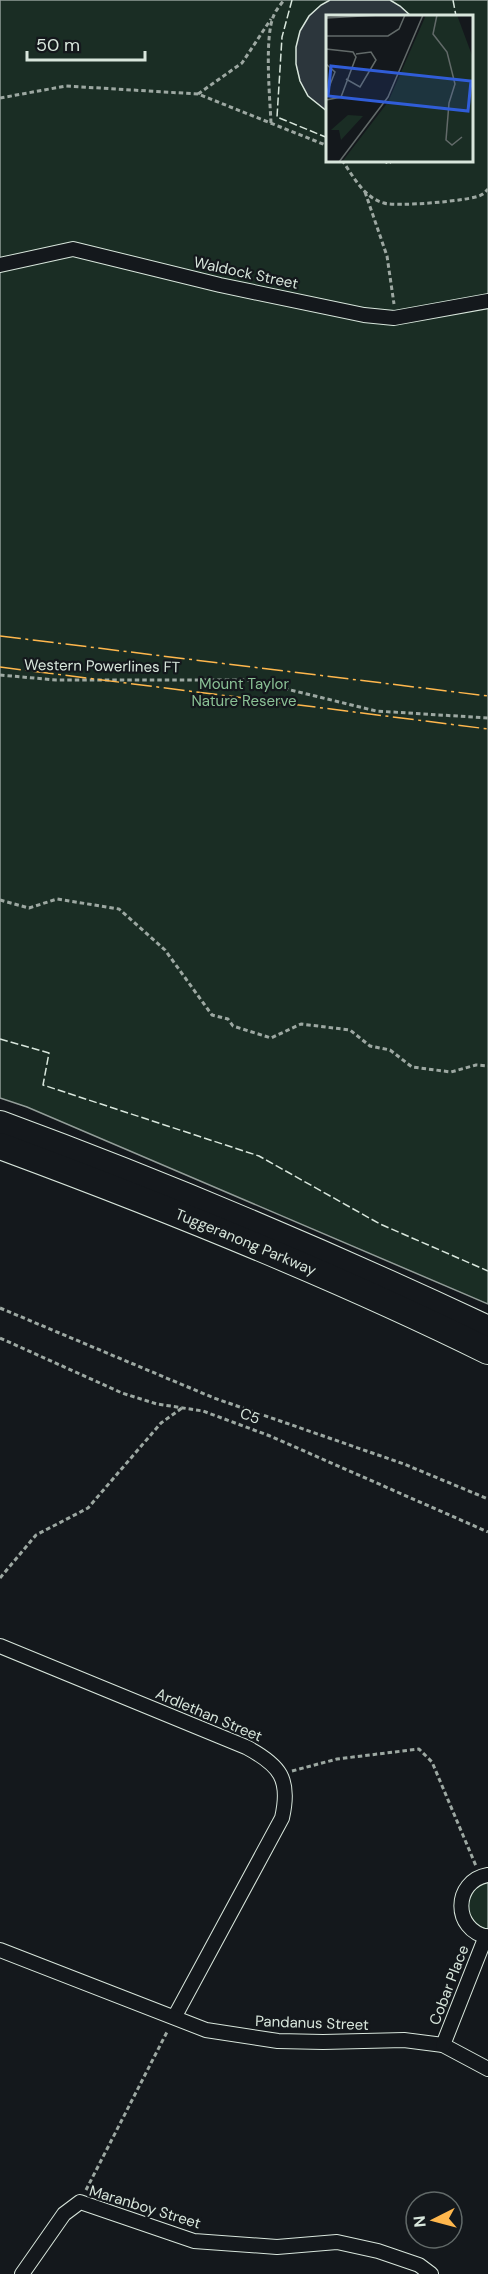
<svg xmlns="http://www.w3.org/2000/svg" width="488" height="2274" font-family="'DM Sans',sans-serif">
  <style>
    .green { fill: #1a2d24; stroke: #939e99; stroke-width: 1.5; fill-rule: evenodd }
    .building { fill: #2c363c; stroke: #d8e6dc; stroke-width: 1.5 }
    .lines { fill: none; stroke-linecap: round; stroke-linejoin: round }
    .minor-casing { stroke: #d8e6dc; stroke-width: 16 }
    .motorway-casing { stroke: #d8e6dc; stroke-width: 28 }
    .path { stroke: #9da8a2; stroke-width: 3; stroke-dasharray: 4.5 3; stroke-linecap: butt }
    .minor { stroke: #14181c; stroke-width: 14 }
    .motorway { stroke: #14181c; stroke-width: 26 }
    .fence { stroke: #d8e6dc; stroke-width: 1.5; stroke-dasharray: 8 3; stroke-linecap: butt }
    .power { stroke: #ffb74d; stroke-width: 1.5; stroke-dasharray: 21 4.5 3 4.5; stroke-linecap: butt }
    .labels { text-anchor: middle; stroke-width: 4.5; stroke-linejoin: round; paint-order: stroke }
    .street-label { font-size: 15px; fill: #d8e6dc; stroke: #14181c }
    .park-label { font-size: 15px; fill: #8ac095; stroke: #14181c }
    .inset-road { fill: none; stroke: #626a69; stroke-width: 1.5 }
    .view { fill: #305dd8; fill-opacity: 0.15; stroke: #305dd8; stroke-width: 3 }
    .inset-edge { fill: none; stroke: #d8e6dc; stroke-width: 3 }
  </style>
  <rect width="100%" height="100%" fill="#14181c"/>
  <g class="green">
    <path d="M0,0H488V1304L27,1107L0,1098ZM328,16H472V160H328Z"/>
    <path d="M488,1881V1930L476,1925L467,1911C469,1896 472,1884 488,1881Z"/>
  </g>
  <path class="building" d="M330,0H390L400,6L411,16H328V112L308,96L300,81L296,64V47L300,31L309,16L321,5Z"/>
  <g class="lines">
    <defs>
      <g id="minor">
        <path d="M0,265L73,249L220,285L364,315L394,318L488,301"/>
        <path d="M0,1646L246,1747C280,1765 291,1779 282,1818L175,2016"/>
        <path d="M488,1875C453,1881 452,1930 488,1937"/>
        <path d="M0,1950L206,2030L278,2041L323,2042L404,2040L443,2045L488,2069"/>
        <path d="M443,2045L486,1936"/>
        <path d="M22,2274L64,2214L80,2202L194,2241L277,2247L337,2242L378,2251L419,2265L431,2274"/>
      </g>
      <g id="motorway">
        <path d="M0,1124C166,1185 328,1254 488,1329"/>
        <path id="s1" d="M0,1146C165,1207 330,1273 488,1351"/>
      </g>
    </defs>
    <use href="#minor" class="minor-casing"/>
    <use href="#motorway" class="motorway-casing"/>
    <g class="path">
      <path d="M198,94L242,63L271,19"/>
      <path d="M0,98L66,86L198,94L328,146"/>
      <path d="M271,123C270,99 264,36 274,15C276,10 281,4 284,0"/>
      <path d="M342,160C353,176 364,198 384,203C395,207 471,201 481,195C484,194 486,191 488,189"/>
      <path d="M365,192L387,256L394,304"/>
      <path d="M0,675L56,680H250L376,711L488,718"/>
      <path d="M0,900L29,908L57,899L119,909L165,950L212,1015L228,1019L233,1026L271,1038L301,1024L350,1030L370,1046L390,1050L412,1067L451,1072L476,1065L488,1066"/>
      <path d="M0,1308L214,1398L404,1464L488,1499"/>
      <path d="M0,1338L122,1393L157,1404L203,1411L270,1436L488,1532"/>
      <path d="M0,1578L36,1535L88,1508L161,1423L182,1408"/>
      <path d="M292,1771L337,1759L419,1749L432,1762L476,1866"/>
      <path d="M86,2190L168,2030"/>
    </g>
    <use href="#minor" class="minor"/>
    <use href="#motorway" class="motorway"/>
    <g class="fence">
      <path d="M292,0L282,37L277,117L328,138"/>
      <path d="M453,0L456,16"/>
      <path d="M380,160L389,164L394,160"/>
      <path d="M0,1039L49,1053L43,1085L259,1156L380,1224L488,1271"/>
    </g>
    <g class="power">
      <path d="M0,636L488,696"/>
      <path d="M0,667L488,729"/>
    </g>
  </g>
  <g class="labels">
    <g class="street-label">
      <text transform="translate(246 273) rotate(12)" y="5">Waldock Street</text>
      <text transform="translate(102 666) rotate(1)" y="5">Western Powerlines FT</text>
      <text dy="5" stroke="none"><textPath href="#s1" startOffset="264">Tuggeranong Parkway</textPath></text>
      <text transform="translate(250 1416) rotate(20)" y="5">C5</text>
      <text transform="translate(209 1715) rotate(23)" y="5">Ardlethan Street</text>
      <text transform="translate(449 1985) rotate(-69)" y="5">Cobar Place</text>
      <text transform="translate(312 2023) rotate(2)" y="5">Pandanus Street</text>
      <text transform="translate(145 2207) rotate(17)" y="5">Maranboy Street</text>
    </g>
    <g class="park-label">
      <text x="244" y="689">Mount Taylor<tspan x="244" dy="17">Nature Reserve</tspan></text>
    </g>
  </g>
  <g transform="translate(326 15)">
    <rect width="147" height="147" fill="#14181c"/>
    <path d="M100,0H131L147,43V147H16L62,87ZM22,100L37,101L15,125L13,115H5Z" fill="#1a2d24"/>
    <path class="inset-road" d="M111,0L107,19L121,37L129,69L123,88L120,125L126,130L136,122M0,3L54,0M0,21H62L73,14L79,0M0,34L27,37L30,42L15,82L0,85M0,49L9,57L0,80M20,64L34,72L50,45L45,37L30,39M13,147L62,82L97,0"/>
    <path class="view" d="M5,51L145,66L142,96L2,81Z"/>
    <rect width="147" height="147" class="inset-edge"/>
  </g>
  <g transform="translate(434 2220) rotate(264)"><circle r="28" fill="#14181c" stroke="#626a69" stroke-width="1.5"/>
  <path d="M0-4.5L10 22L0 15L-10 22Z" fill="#ffb74d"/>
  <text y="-9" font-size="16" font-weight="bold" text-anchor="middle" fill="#d8e6dc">N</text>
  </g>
  <path d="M27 51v9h118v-9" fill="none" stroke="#d8e6dc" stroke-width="3"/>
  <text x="36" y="51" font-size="18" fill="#d8e6dc" stroke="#14181c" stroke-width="4.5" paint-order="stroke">50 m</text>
</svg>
